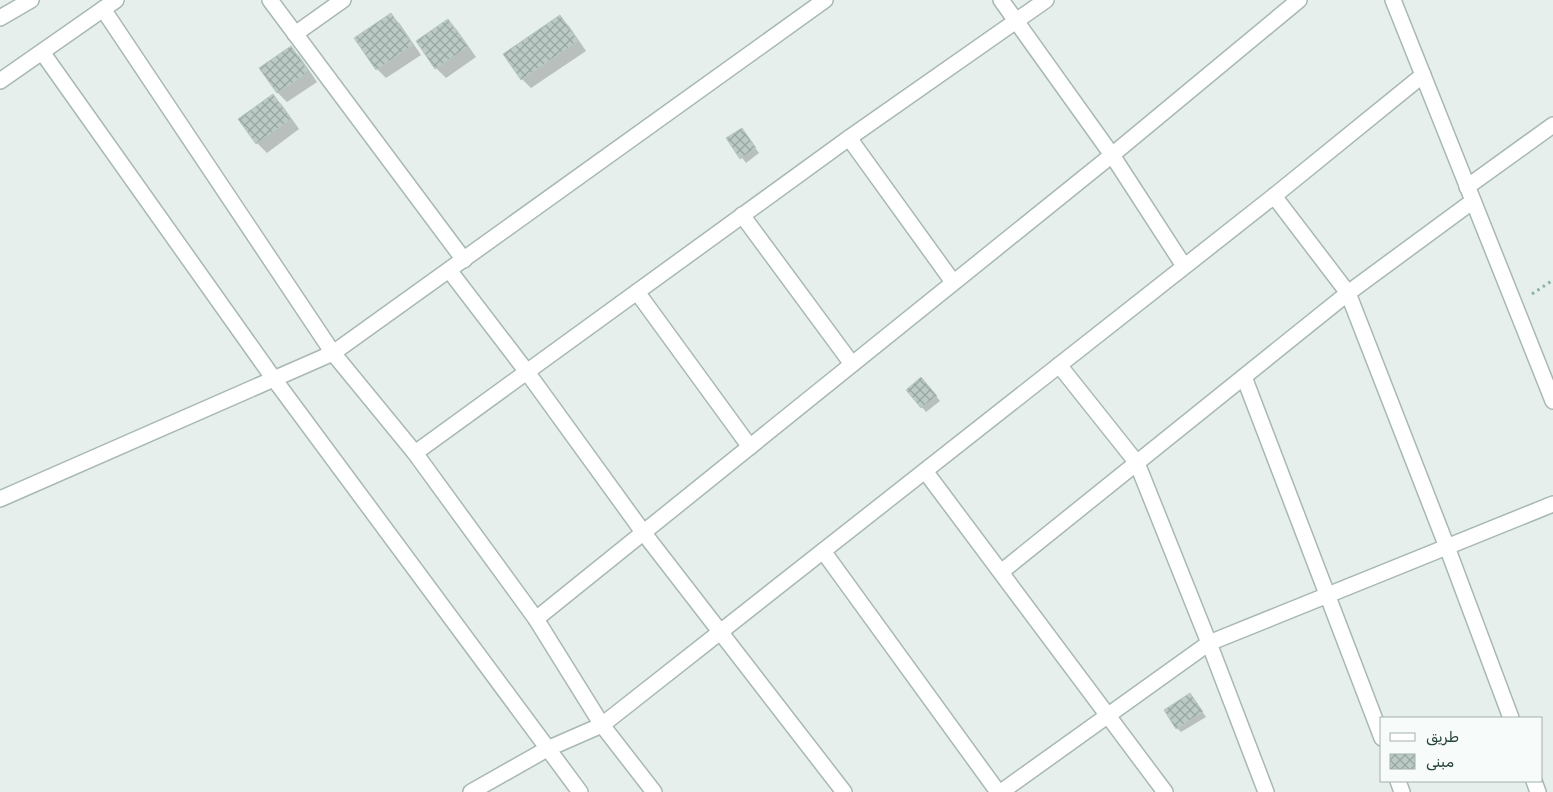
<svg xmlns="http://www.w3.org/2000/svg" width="1553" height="792" font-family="Rubik,'Noto Sans Arabic',sans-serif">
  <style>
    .shadow { fill: #0003 }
    .building { fill: url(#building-cross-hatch); stroke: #b8c9c2 }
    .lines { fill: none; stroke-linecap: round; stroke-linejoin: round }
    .street-casing { stroke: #a8b8b2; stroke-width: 18 }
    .path { stroke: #86b3a5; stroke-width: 3; stroke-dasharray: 2.5 4; stroke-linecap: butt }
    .street { stroke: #fff; stroke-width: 15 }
  </style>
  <defs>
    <pattern id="building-cross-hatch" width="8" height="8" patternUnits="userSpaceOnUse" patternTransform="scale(1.25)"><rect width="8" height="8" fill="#bbcac4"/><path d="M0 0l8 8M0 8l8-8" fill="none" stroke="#98a6a0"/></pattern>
  </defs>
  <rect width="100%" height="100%" fill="#e6efeb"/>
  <g class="shadow">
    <path d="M390,14L400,24L421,55L386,78L377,69Z"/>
    <path d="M560,17L569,26L586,51L531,88L522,79Z"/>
    <path d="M448,20L457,30L476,57L446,78L436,68L418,42Z"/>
    <path d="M291,48L300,57L317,82L287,102L278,93L261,68Z"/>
    <path d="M273,96L282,105L299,129L267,153L257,143L240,119Z"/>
    <path d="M742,130L759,153L746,163L728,139Z"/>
    <path d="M926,383L940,401L926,412L922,407Z"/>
    <path d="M1190,694L1206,717L1181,732L1177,728Z"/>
  </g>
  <g class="building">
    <path d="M391,13L413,45L376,70L354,38Z"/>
    <path d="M560,15L578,41L521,80L503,54Z"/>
    <path d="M448,19L468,47L435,69L416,41Z"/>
    <path d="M291,46L309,72L277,93L259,68Z"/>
    <path d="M273,94L291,119L256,144L238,119Z"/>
    <path d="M742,128L756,148L740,159L726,138Z"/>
    <path d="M921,377L937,396L921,408L906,390Z"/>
    <path d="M1190,693L1203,712L1176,729L1164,710Z"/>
  </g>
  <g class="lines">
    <defs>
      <g id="street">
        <path d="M270,0L464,260"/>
        <path d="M1001,0L1112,155L1184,266"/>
        <path d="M1393,0L1553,401"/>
        <path d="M103,9L333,353L415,453L536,619L602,725L654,792"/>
        <path d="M0,18L31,0"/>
        <path d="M295,34L343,0"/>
        <path d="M42,52L274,379L580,792"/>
        <path d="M0,81L116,0"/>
        <path d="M849,138L953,282"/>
        <path d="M1467,187L1553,125"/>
        <path d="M1274,196L1348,293L1447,547L1511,718"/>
        <path d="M742,215L852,364"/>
        <path d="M449,270L527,372L643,532L844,792"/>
        <path d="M637,292L750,447"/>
        <path d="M1059,365L1137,463L1209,643L1266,792"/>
        <path d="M1244,377L1382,738"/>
        <path d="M415,453L849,138L1046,0"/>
        <path d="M925,471L1165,792"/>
        <path d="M0,499L333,353L825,0"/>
        <path d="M823,551L998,792"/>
        <path d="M1001,572L1348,293L1473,201"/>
        <path d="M536,619L1112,155L1299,0"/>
        <path d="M1398,781L1402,792"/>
        <path d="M1534,781L1538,792"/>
        <path d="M471,792L547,749L602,725L1274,196L1423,75"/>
        <path d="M1001,792L1209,643L1553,504"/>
      </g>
    </defs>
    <use href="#street" class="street-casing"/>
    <path class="path" d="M1532,294L1553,280"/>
    <use href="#street" class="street"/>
  </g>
  <rect x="1380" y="717" width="162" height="65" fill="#f7fbf9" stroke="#a3b1ad"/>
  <rect x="1390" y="733" width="25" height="8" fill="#ffffff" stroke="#a3b1ad"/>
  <text x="1426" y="742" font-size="15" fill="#24423a">طريق</text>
  <rect x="1390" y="754" width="25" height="15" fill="url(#building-cross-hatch)" stroke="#a3b1ad"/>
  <text x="1426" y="767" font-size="15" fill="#24423a">مبنى</text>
</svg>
